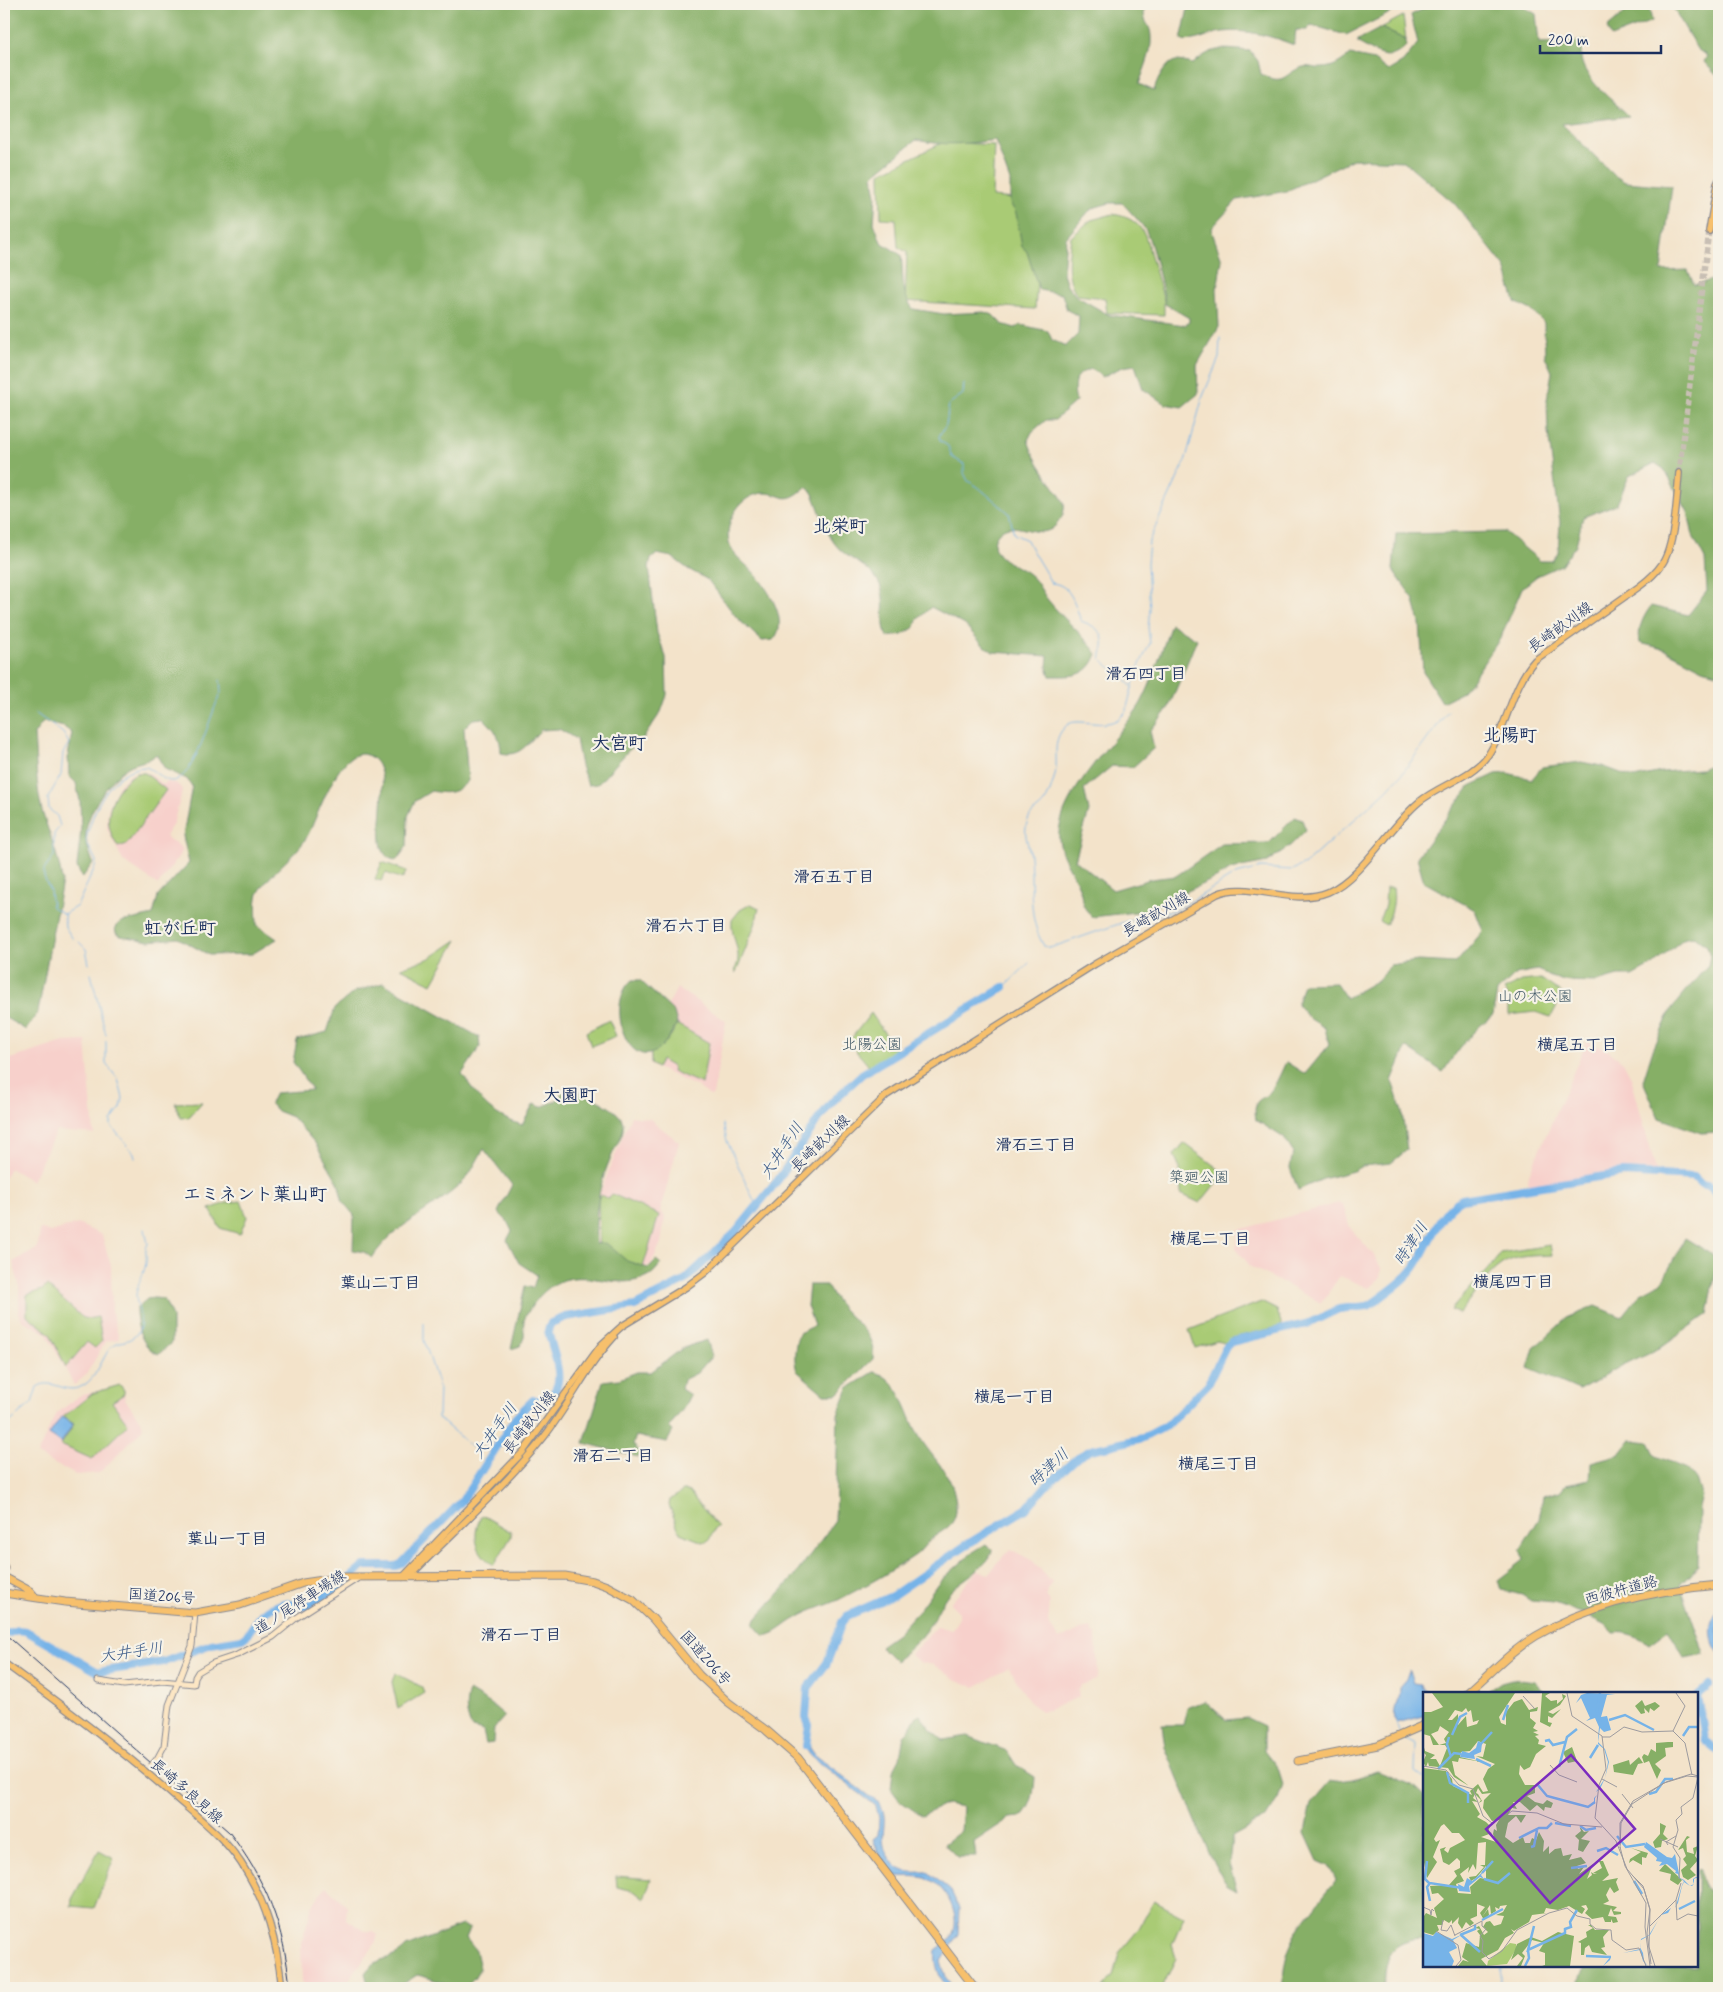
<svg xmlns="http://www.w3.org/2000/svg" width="1723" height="1992" font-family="Mynerve,'Klee One',sans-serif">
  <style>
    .built { fill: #f7d0cb }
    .green { fill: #a9cb74; stroke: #627d69 }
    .forest { fill: #86af66; stroke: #506f62; fill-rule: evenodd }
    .water { fill: #76b3e8; stroke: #4871a3 }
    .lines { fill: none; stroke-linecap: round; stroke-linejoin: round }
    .stream { stroke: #76b3e8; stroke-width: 1 }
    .river { stroke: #76b3e8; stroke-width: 8 }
    .primary-tunnel { stroke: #c8bfb4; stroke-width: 5.5; stroke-dasharray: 5.5 3; stroke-linecap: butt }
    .secondary-casing { stroke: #878994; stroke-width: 7 }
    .primary-casing { stroke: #878994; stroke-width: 8 }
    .highway-casing { stroke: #878994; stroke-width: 9 }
    .secondary { stroke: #fce6c4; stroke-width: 5 }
    .primary { stroke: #f7c06c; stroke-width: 5.5 }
    .highway { stroke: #f7c06c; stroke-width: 7 }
    .rail { stroke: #1b2f5e; stroke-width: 1 }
    .secondary-bridge-casing { stroke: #878994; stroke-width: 7; stroke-linecap: butt }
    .secondary-bridge { stroke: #fce6c4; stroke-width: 5 }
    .labels { text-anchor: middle; stroke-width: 4.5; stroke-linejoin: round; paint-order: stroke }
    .street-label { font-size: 15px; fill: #1b2f5e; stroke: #f7f3e8 }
    .park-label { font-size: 15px; fill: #3e5664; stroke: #f7f3e8 }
    .neighbourhood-label { font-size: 16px; font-weight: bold; fill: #1b2f5e; stroke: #f7f3e8 }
    .water-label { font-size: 16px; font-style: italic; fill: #365787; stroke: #f7f3e8 }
    .quarter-label { font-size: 18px; font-weight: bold; fill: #1b2f5e; stroke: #f7f3e8 }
    .inset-river { fill: none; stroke: #76b3e8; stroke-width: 2.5 }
    .inset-road { fill: none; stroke: #9d9b9f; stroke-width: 1 }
    .view { fill: #7b2cbf; fill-opacity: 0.15; stroke: #7b2cbf; stroke-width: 2.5 }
    .inset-edge { fill: none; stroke: #1b2f5e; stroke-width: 2.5 }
  </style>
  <rect width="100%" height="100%" fill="#f7f3e8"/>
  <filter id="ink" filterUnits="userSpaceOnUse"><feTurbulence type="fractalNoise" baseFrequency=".02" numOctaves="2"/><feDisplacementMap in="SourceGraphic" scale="10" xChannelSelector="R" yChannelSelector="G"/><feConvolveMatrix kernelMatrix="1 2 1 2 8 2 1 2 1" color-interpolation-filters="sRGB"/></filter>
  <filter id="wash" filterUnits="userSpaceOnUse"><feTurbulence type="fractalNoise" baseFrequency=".0096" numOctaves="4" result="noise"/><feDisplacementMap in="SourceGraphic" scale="20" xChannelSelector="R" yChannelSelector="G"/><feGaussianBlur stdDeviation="1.12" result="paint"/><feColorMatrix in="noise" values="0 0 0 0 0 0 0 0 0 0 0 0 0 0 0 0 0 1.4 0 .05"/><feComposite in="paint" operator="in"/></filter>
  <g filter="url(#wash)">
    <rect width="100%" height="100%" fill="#f3e3ca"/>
    <g class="built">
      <path d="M138,772L150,774L164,785L166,782L176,783L183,789L173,824L165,836L183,850L158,885L123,861L107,828L108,810L119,786L129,775Z"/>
      <path d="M677,988L726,1021L713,1095L710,1096L698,1087L650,1065L651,1051L665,1011Z"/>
      <path d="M86,1041L94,1134L56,1131L32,1181L10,1168L4,1178V1061L64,1042Z"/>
      <path d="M1587,1041L1609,1051L1623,1062L1631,1077L1656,1170L1620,1169L1529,1185L1527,1179Z"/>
      <path d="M631,1116L650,1119L679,1142L660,1211L665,1217L661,1243L651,1264L629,1275L595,1257L598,1238L596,1203Z"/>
      <path d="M1339,1203L1343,1205L1350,1228L1373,1254L1381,1268L1380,1278L1369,1288L1340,1276L1321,1303L1251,1267L1236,1249L1238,1230Z"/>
      <path d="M78,1224L102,1235L111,1266L112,1313L119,1339L106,1341L85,1376L74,1385L46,1333L22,1320L19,1313V1284L13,1262L35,1250L38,1245L40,1229L50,1232Z"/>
      <path d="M118,1386L124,1390L125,1399L143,1425L141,1431L99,1473L76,1475L37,1455L55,1415L79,1396Z"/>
      <path d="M1010,1549L1033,1561L1052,1583L1047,1589L1046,1596L1050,1603L1048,1622L1059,1640L1079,1630L1092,1628L1093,1633L1096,1634L1098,1676L1096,1680L1081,1685L1078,1691L1079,1697L1048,1710L1041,1711L1030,1703L1009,1668L975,1687L955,1679L934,1665L922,1663L910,1655L936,1627L952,1629L959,1618V1612L950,1603L977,1571L990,1574L994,1566Z"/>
      <path d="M326,1886L347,1906L346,1919L365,1931H374L378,1935L375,1944L348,1981L311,1988L302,1983L301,1944L312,1906Z"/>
    </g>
    <g class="green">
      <path d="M1403,16L1406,40L1381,28Z"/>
      <path d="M944,142L994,145L992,197L1024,200L1038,271L1035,309L905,301L907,252L898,247L896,219L881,218L880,173Z"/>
      <path d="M1113,214C1129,217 1137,221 1145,235L1164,300V315L1107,313L1105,298L1077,295C1065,276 1068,259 1071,237L1091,220Z"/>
      <path d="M137,773H145L166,790L127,844L118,847C114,840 110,833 109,825C106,805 120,781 137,773Z"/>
      <path d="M382,862L407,871L402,879L386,873L381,881L375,879Z"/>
      <path d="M1386,888H1393C1395,902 1392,913 1386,925L1379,921L1385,905Z"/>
      <path d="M751,904L759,908L755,925L736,973L734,971C745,953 730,939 732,920L740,910Z"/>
      <path d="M457,940L432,984L401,968L430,958Z"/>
      <path d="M1541,979L1563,994L1551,1017L1535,1012L1509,1015V997L1504,990L1522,981Z"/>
      <path d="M871,1013L896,1050L869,1066L849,1043L850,1040Z"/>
      <path d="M609,1020L616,1036L591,1046L586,1032Z"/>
      <path d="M677,1024L709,1043L702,1084L672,1071L673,1067L661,1060L657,1068L651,1064V1053C664,1047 671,1037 677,1024Z"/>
      <path d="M202,1102L189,1117L181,1118L175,1103Z"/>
      <path d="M1184,1143L1224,1173L1200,1203L1181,1194L1180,1168L1174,1155Z"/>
      <path d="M612,1194L659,1215L643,1267L597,1256L599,1236L598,1201L600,1195L609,1199Z"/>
      <path d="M241,1201L247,1217L240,1234L220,1228L210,1209L226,1203Z"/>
      <path d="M1550,1245L1552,1255C1536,1256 1516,1255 1502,1264C1485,1275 1472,1299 1459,1314L1451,1310C1458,1301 1500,1258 1500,1253Z"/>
      <path d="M47,1286L82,1317L87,1319L98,1317L102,1341L95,1348L87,1342L66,1367L50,1334L27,1315V1295L42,1290Z"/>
      <path d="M1261,1302L1277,1310L1282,1326L1232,1338L1225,1343L1217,1341L1195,1348L1189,1330Z"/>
      <path d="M120,1385L124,1390V1394L112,1402L128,1424L92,1459L61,1445L74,1424L63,1417L93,1393Z"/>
      <path d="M683,1491H688L718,1527L715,1528L709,1540L703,1542L680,1533L669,1505L670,1500Z"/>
      <path d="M482,1515L511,1532V1537L494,1565C475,1553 471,1534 482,1515Z"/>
      <path d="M395,1673L422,1687L424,1693L398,1709L392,1682Z"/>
      <path d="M99,1850L114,1858L94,1908L71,1906L72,1899Z"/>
      <path d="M616,1876L651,1879L644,1899L634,1891L617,1887Z"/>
      <path d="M1154,1901L1184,1917L1172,1945L1176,1958L1162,1988H1103L1113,1976L1119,1953L1138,1930Z"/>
    </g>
    <g class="forest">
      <path d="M4,4H1145C1141,25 1151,21 1151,38C1152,53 1144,69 1139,84L1154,91C1156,82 1166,62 1176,61C1181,61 1188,63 1193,64C1214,45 1224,49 1250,51L1258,61L1261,74C1286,87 1283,73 1303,67C1306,66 1312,67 1315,68C1331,69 1337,65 1350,55L1374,60L1388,71L1403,62L1418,43L1411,15L1433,4H1519L1536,14L1539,43L1587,41C1564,66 1613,100 1629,116L1562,124L1614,175L1625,182L1672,186L1661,271L1688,270L1694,285L1719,278V674L1703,669L1664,649L1640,643C1637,629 1643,617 1651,606L1688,615L1707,591L1705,559L1693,536L1688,512L1664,469L1655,463L1629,476L1617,504L1583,517L1576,545L1561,565L1537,576L1522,588L1501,637L1470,683L1462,692L1442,702L1423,672L1420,623L1413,598L1393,570L1396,534L1505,532L1540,561H1552L1558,552L1560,522L1548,432L1547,400L1552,372L1545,356L1544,323L1531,310L1515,302L1505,267L1454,203L1404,161L1353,159L1287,191L1237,200L1211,229L1222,260L1217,289L1219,327L1197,365L1198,394L1182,407L1165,404L1143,389L1135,365L1122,367L1102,377L1092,369C1074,373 1072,384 1076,401L1055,420H1046L1032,432L1028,440C1033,457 1042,469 1052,484C1055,489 1062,497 1064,503C1065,509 1063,517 1059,521C1047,541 1028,527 1011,527C999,527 990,541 996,551C1004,564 1020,566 1030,575C1038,581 1042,593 1048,600C1063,619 1083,634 1097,654C1088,678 1072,676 1050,676L1047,667L1048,656L993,652L982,644L965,625L931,607L917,620L915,627L902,635L887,637C879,618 889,595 876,578C865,563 846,559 835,544C824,530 820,508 812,492L806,487C784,507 783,493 764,493C740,494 724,522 729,543C732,556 748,565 756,575C769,591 790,622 773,640L762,641L737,618L708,580L688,569L672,557L657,554L651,559L649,567L657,633L666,657L667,695L661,712L642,740L628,751L598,784L588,785L581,766L576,739L559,729L541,730C528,742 521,758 501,753C501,737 495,729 483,718L473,719L464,728L468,781C455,794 447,794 431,791L415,801L408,816L407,846L397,860C360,859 402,773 369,756C338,740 316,827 303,843C291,859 266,877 258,894C255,903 257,916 257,925L277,939L252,954L209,955L178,938L149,941L121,936L116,933L115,927L121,922L153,915L158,896L189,863L183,836L192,786L187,779L165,769L156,754C148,763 138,761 128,767C111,777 87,812 86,832C85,841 90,854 93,863L82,878L77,867L81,828L80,801L76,783L69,776L68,756L72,733L64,727L43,722L34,734C36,759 36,786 42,811C49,834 59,856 62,881L38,1012L26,1030L4,1017ZM916,140C944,146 967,144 995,140L1010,181V203L1016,213L1022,246L1027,252L1039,290L1062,294L1067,310L1079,316L1078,334L1066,346L1052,340L1048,331L1021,325L1015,328L1002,324L993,315L985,312L944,314L913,309C900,291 904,277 901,255L881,242L874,223L876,195L872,176ZM1110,203H1122C1128,209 1140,222 1145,229C1150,236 1165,295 1165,304L1189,318V322L1185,325L1109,315L1076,296L1067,285L1063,273L1066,238L1089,211L1096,207Z"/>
      <path d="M1189,4H1408L1346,35L1311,25L1307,30H1296L1294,45C1271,36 1247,29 1222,32C1207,34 1196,43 1181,40Z"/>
      <path d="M1631,4H1648L1652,21L1611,37L1607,28L1627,11Z"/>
      <path d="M1671,4H1719V78L1704,62L1707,56L1697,49Z"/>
      <path d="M1381,28L1406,40V46C1388,65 1378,53 1358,43V40Z"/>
      <path d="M1171,624L1197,639L1168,709L1150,731L1154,748L1133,767L1112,766L1084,789L1089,811L1075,860L1113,890L1151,879L1176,876L1222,844L1269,843L1295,817L1302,820L1306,830L1291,845L1267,862L1231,869L1218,877L1144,911L1092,917C1077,900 1085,903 1079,887C1074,873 1063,861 1060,845C1049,802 1120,738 1141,703C1152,684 1163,646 1171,624Z"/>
      <path d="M1719,761V1132L1701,1133L1659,1118L1643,1081L1652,1052L1672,1008L1708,965L1710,956L1707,946L1697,938L1690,937L1683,939L1654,964L1632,976H1618L1597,982L1563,981L1537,970L1516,974L1497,992L1493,1015C1472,1031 1458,1049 1443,1072L1406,1047L1392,1081L1402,1112L1407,1150L1391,1163L1362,1166L1353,1171L1323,1179L1298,1190L1290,1168L1293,1152L1284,1138L1256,1120C1252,1094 1262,1104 1273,1088C1278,1080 1282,1070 1286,1062L1305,1074L1329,1045L1325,1028L1309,1018L1297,1004L1303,984L1336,983L1346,998L1378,980L1390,965L1418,961L1456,963L1483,931L1475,910L1424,882L1417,857L1470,786L1496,774L1507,773L1532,779L1542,767L1581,762L1602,766L1634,778L1661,772L1701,769Z"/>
      <path d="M632,980H640L644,984L674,1012L677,1023C639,1103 599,1008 632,980Z"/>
      <path d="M383,983L479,1037L480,1047L462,1074C482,1102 488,1114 522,1125L534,1104L541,1107L556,1101L568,1086C580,1092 617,1107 622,1120C627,1132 616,1144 612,1155C598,1185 595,1212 596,1244L606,1243L627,1261L648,1268L656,1260L661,1264C657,1268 654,1273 650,1275C611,1297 576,1255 538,1298C534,1303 525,1315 524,1321C522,1334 528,1332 520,1346L511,1349L525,1286L533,1288L537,1275L519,1263L507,1240L512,1231L507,1221L498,1212L512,1185L484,1149C477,1159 472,1173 463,1182C434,1210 395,1223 372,1258L364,1252L353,1250L354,1215L343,1202L338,1182L315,1143L292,1117L277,1111L270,1103L275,1093L312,1090L293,1062L297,1040L327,1032L335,1008L354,992Z"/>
      <path d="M1685,1238L1718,1258L1708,1314L1665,1345L1623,1365L1579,1390L1528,1368L1534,1348L1567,1318L1596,1306L1622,1317L1641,1293L1662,1282Z"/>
      <path d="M809,1285H826C831,1293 836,1301 842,1308C857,1325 875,1333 873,1359L838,1394H824L797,1371C793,1359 795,1344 799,1333L814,1326L807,1306Z"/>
      <path d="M154,1298L164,1299L172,1317V1342L159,1354C142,1349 136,1326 136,1309L147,1299Z"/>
      <path d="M707,1340L712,1356L697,1373L683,1380L681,1389L690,1395L683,1409L669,1427L673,1431L667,1442L636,1436L633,1444L643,1456L638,1457L584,1443L603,1381L619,1379L637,1372H651L683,1348Z"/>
      <path d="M874,1372C898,1377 906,1409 915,1428C928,1458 957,1472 956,1510C955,1528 941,1530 930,1540C925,1544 922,1550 917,1554C894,1570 867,1585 842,1598C828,1606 811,1609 797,1618C785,1624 778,1634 764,1636L754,1625L756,1619L793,1578L835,1521L838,1415L848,1388Z"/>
      <path d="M1631,1440L1649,1442L1656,1456L1687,1469L1696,1480L1702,1496L1699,1508L1698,1565L1680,1584L1704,1654L1685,1658L1668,1630L1649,1644C1638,1636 1627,1631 1614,1633L1605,1624L1584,1614L1554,1603L1531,1601L1522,1595L1501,1590L1498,1580L1524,1560L1520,1550L1539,1519L1543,1496L1560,1491L1565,1485L1590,1480L1591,1462L1620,1454Z"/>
      <path d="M986,1544L992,1549C993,1563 964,1578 953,1589C943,1598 939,1610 932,1621C924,1635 908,1652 895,1661L880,1646L897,1634L918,1611L938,1583L973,1552Z"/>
      <path d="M1512,1679L1535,1682L1546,1693H1485L1501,1682Z"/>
      <path d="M469,1691L491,1704L505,1716L494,1728L493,1743L486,1744L483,1731L472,1728C465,1714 465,1705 469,1691Z"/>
      <path d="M1205,1701L1226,1720L1247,1718L1264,1726V1750L1278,1768L1283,1784L1278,1799L1264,1819L1232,1837L1229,1864L1237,1891L1228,1886L1214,1865L1165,1747L1162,1725H1183L1187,1708Z"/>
      <path d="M920,1715L932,1731L943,1740L968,1736L1007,1751L1016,1765L1035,1777C1034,1793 1032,1806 1021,1817L1010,1818L974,1842L976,1857H957L944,1844L961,1831L963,1807L946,1804L922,1816L900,1801L891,1789L893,1771L900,1758L904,1735C912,1730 912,1719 920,1715Z"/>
      <path d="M1377,1771L1412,1785L1424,1796V1939C1391,1940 1382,1957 1384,1988H1284C1279,1944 1311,1912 1336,1880L1329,1866L1318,1861L1305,1833L1311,1804L1330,1782L1353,1779Z"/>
      <path d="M1697,1869L1700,1870C1700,1883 1703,1888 1714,1895L1719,1894V1988H1581L1579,1982L1585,1966H1697Z"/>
      <path d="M462,1925L470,1929L466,1938L476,1951L480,1968L474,1978L464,1988C447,1987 434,1978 417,1975L397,1988H374L368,1984L365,1973C380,1953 392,1963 406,1947Z"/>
    </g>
    <g class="water">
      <path d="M61,1417L73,1424L61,1443L49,1435Z"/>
      <path d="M1719,1604V1653C1707,1638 1711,1620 1719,1604Z"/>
      <path d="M1409,1670L1413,1683L1421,1684L1422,1688L1431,1693H1424V1716L1396,1723C1391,1710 1400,1701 1399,1687L1406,1679Z"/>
      <path d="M805,1737H808L810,1748L815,1755L880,1804C891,1822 875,1838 890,1859C901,1875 911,1872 928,1872L951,1891L959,1908L958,1934L941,1961L946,1978L954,1988H947C939,1977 934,1964 936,1950C941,1946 948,1942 951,1937C963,1919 947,1888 930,1880C921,1875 906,1877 895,1876L880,1856L873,1839L878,1835L879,1818L876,1806L811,1756L803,1745Z"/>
    </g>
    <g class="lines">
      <g class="stream">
        <path d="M964,384L963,394L949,404L946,425L939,436L940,441L948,446L952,457L964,464V473L968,481L978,487L1009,513L1014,534L1027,540C1035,557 1043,567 1051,583C1072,584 1075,606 1081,621C1094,626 1105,631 1103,647C1102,652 1100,654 1101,659C1111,670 1124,674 1131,686"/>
        <path d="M35,713L63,733L69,743L63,753L61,775L48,798L49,809L57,816L60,826L54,834V856L44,870V877L50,891L52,907L64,914L65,927L73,939"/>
        <path d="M64,914L77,906L95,867L96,861L86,841C91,812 112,767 146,767C155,770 162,781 172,781C195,781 211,710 221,693L220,680"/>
        <path d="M79,942L86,949L89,964"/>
        <path d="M1044,946C1027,918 1033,887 1030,856C1029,842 1022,835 1028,820C1030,813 1036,811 1041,806C1049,799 1052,785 1055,775C1059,757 1050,740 1067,725C1079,715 1111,735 1126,711L1136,673L1150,643L1148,627L1150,610L1147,564L1149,541L1185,462L1203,396L1219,358L1220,338"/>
        <path d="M1044,946L1050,948L1133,919L1177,910L1236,874L1261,868L1292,870L1305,864L1386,791L1401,775L1448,711"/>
        <path d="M91,974L106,1035"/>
        <path d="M1004,987L1029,963"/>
        <path d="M106,1041V1064L118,1079L123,1098L121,1108L111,1121V1126L134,1153L135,1157"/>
        <path d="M723,1124L727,1141L757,1207"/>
        <path d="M424,1323V1340L439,1387L438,1418L472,1447L487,1446L497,1439L501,1441"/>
        <path d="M4,1442L8,1437L9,1423L32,1403L37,1387C54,1376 67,1399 87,1383C98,1374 102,1359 110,1348C117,1339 131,1344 138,1332C145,1320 136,1307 136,1295C137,1284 145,1273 146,1262C147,1254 144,1250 148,1244L145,1229"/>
        <path d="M1396,1723L1399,1732"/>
        <path d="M1402,1737L1416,1744L1415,1772L1424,1779"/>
        <path d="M1500,1988L1502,1966"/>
      </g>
      <g class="river">
        <path d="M4,1635L17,1630L26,1631L98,1672L164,1662L211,1644L242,1639L246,1636L260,1616L269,1609L284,1603L307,1607L337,1589L364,1566H396L401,1564L462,1501L516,1417L533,1400H545C571,1385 552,1353 548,1330L551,1323L566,1317L635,1306L684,1281L736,1232L778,1180L817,1121L832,1102L862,1074L1004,987"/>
        <path d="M1710,1685L1698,1695L1705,1740L1719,1752"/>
        <path d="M806,1746L809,1725L806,1718L808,1688L827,1663L842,1622L847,1616L892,1596L966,1545L1026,1509L1045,1487L1078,1457L1091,1450L1143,1438L1167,1425L1208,1384L1226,1347L1231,1342L1310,1323L1339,1309L1368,1306L1373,1303C1386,1293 1404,1282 1414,1268C1430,1245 1437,1213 1462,1199L1623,1173L1694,1177L1701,1184L1710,1186L1719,1199"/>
      </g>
    </g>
  </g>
  <g filter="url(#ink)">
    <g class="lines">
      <path class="primary-tunnel" d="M1679,473L1709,231"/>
      <defs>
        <g id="secondary">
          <path d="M98,1681L124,1685L162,1681L194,1684L195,1677L198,1672L213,1663L237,1655L273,1637L296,1618L360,1577"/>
          <path d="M157,1759L164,1746L169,1705L192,1646L195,1613"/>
        </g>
        <g id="primary">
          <path d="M1709,231L1717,184L1719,180"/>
          <path d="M403,1577L523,1452L601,1345L622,1326L686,1287L706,1272L887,1095L1095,964L1217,894C1249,880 1291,907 1328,892C1361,878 1390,826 1419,802C1440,785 1472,777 1488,755C1508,725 1511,687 1535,660L1640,586C1648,580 1656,573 1662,564C1675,545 1677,496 1679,473"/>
          <path d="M409,1577C454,1531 503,1488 544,1437C569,1405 587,1366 614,1337"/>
          <path d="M4,1663C63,1706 122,1750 177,1799C200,1819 224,1837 241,1863C267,1902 277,1943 282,1988"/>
        </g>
        <g id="highway">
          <path d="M4,1569V1567"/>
          <path d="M4,1577L30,1591L35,1597"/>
          <path d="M4,1593L65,1602L195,1613L240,1605L303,1583L343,1577L565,1576L593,1581L607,1586L633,1600L653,1619L699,1675L728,1702L766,1730L798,1758L975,1988"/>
          <path d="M1468,1693C1490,1674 1511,1651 1536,1636C1590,1604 1657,1590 1719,1585"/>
          <path d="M1298,1761L1378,1745L1424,1725"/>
        </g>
      </defs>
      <use href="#secondary" class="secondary-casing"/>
      <use href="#primary" class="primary-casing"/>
      <use href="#highway" class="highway-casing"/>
      <use href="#secondary" class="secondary"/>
      <use href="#primary" class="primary"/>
      <use href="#highway" class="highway"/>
      <path class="rail" d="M4,1633L229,1832C267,1882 284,1926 290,1988"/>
      <defs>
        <path id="secondary-bridge" d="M151,1766L157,1759"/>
      </defs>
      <use href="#secondary-bridge" class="secondary-bridge-casing"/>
      <use href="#secondary-bridge" class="secondary-bridge"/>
    </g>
  </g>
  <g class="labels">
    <g class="street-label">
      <text transform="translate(1560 627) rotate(-36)" y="5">長崎畝刈線</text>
      <text transform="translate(1156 914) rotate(-30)" y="5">長崎畝刈線</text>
      <text transform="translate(820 1143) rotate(-44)" y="5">長崎畝刈線</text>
      <text transform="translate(529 1422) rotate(-52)" y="5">長崎畝刈線</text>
      <text transform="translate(1621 1590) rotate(-15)" y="5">西彼杵道路</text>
      <text transform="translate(162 1596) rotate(4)" y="5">国道206号</text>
      <text transform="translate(300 1602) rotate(-33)" y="5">道ノ尾停車場線</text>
      <text transform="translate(706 1658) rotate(48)" y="5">国道206号</text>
      <text transform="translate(187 1791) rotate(41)" y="5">長崎多良見線</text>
    </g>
    <g class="park-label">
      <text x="1535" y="1001">山の木公園</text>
      <text x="872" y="1049">北陽公園</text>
      <text x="1199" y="1182">築廻公園</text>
    </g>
    <g class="neighbourhood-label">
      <text x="1146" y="679">滑石四丁目</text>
      <text x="834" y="882">滑石五丁目</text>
      <text x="686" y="931">滑石六丁目</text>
      <text x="1577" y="1050">横尾五丁目</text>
      <text x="1036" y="1150">滑石三丁目</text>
      <text x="1210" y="1244">横尾二丁目</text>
      <text x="1513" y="1287">横尾四丁目</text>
      <text x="380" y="1288">葉山二丁目</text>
      <text x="1014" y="1402">横尾一丁目</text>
      <text x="613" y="1461">滑石二丁目</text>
      <text x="1218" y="1469">横尾三丁目</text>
      <text x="227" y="1544">葉山一丁目</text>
      <text x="521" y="1640">滑石一丁目</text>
    </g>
    <g class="water-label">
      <text transform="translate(781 1150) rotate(-56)" y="6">大井手川</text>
      <text transform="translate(1410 1243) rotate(-57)" y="6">時津川</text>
      <text transform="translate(494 1430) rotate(-54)" y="6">大井手川</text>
      <text transform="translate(1048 1467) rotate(-43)" y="6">時津川</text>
      <text transform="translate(131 1651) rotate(-8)" y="6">大井手川</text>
    </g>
    <g class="quarter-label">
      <text x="840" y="532">北栄町</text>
      <text x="1510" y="741">北陽町</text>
      <text x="619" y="749">大宮町</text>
      <text x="180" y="934">虹が丘町</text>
      <text x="570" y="1101">大園町</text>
      <text x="255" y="1200">エミネント葉山町</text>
    </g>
  </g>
  <g transform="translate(1423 1692)">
    <rect width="275" height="275" fill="#f3e3ca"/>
    <path d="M87,251L93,252V257L84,272L64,274L65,269Z" fill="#a9cb74"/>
    <path d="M9,1H92L76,25L78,31L83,33V20L91,10L99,7L106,18L115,15L114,19L107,20V26L113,31L110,36L115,39L110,40L116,43L112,44L116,48L115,52L123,54L113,62L107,75L101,78L97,73L96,82L102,93H112V101L104,104L112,110L120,112L124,108L130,111L128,116L122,115L121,119L114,113L107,119L97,110H90L94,117L89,116L85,123H103L98,131L93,124L85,131L82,145L90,151L100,145L102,151H107L109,146L113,148L116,140L121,149L120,160L126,154V162L132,157L138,156L140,164L149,162L146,168L158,165L163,171L154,174L155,177L161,175L156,182L170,172L164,187L169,183L168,180L171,182H174L170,181L179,176L176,169H180L186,183L179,189L195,186L193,190L196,198L191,201L187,195L183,203L186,209L180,212L194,215L190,219L198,220V222L191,223L188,216L185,224L193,225L195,230L190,231L188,227V230H182L180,225L169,227L162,221L165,217L163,213L158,214L162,217L159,222L146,214L135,218L123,216L121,221H124L109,223L106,230L91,239L88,237L91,241L82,246L75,258L58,267L64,274H35L40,268L46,270L39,265L43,251L56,255L57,243L54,239L57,237L52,236L56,234L61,243L65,240L60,235L63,230L67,229L71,234L78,232L81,224L73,223L80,220L84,213L77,214L76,217L72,215L73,219L68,222L67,213L59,225L65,217L66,223L61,228L57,221L62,215L54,212V224L47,227L51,231L47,234L43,230L39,237L35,231L36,225L29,232V228L26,231L21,228L19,233H14L16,238L10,243L0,240V220L1,224L3,221L14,226L11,216L21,207L15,201L9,202L7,194L26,193L34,184L31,179L37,176V169L34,166L26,173L20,170L17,157L23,155L21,158L25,161L27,156L42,148L36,141H29L21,132L18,134L11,147L13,150L17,148L10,165L14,170L4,186L0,165V76L23,79L29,87L30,94L49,103L47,99L55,92L60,100L65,99L60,87L65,77L72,72L53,64L60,65L63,52L55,49L47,59L38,60L37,65L59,70L36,66L35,70L29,69L32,83L46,94L31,85L25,76L6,74L5,70L3,75L0,70L3,63L0,60V52L2,59L12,63L7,67H13L17,74L24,56L22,53H10L7,44L0,42V20H8L20,15ZM43,16L45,20L48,18L50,30L56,28L54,32L44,35L43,24L35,33V22L29,28H25L32,18L39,20ZM17,34L26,40L21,47L23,51L16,53L8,42L15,39ZM55,96L59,102L68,101L61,108L60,116L69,129L76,128L73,133L74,139L71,137L70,142L73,150L58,145L69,141L65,140L67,134L63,130L54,125L57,122L49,109L55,110L50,106L52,102L58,108L56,111L59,109L55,102L53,101ZM63,150L62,173H57L61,175L53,184L46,185L48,189L53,186L63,174V187L57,186L47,195L48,202L35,201L33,192L41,189L37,182L46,175L45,181L50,172L53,178L55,151ZM119,1H127L122,4L128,9L134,8V12L140,7L139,2L143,4L137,13L125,20L130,22L138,17L129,26L125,24V30L129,31L127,35L117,30ZM219,8L222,14L232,10L237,14L231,19L227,16L226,21L221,16L222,21L218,22L212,14ZM245,50H250V55L242,56L243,64L232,72L238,78L234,87L226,69L221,71L219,65L221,62L225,64L228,57L233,60V51ZM149,55L154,69L145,71L140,60ZM216,65L220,71L215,72L210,83L191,80L190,73L206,68L207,73ZM237,131L243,134L240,142L245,147L239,149L238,155L232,156L230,150L237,142ZM157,136H158L161,140L166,139L158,147L167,149L160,160L155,158L156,148L152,144L158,139ZM264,144L267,145L263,148L264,160L271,162L270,156L275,154L272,164L275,168L267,177L273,183L265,188L260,185L258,178L264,173L260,167L263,164L260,156L255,158ZM208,156L225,161L223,166L219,165V173L210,168L206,171L207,167L218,160ZM242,172L259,188L255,193L247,188L248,182L236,179ZM165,233H168L172,238H186L180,245L182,255L178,256L184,263L169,260L166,253L162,256L161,263H158V251L155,250L164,245L163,240L170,236ZM135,240L151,244L147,274H119L122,273V261L116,259L121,251L109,248L99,261L102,264L98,274H94L100,266L95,262L88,268L94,252L108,245L119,249Z" fill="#86af66" fill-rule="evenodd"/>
    <path d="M164,1L192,2L184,3L178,25L184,24L188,38L181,40L177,36L175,50L182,57L186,70L182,86L177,97L173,100L174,103L173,105L172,106V111L171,112V106L174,103L173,100L182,86L185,70L181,57L175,52V46L176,35L172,26L163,29L167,26L158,6L153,11L158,3ZM55,49L59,51L58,60L51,63L52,67L37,65L39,59L46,61L53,56ZM223,150L244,165L249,166L252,162L257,186L261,188L267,194L271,192L270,189V187L273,185H275L271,187V192L269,194H267L261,190L259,194L255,211L252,216H248L245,221L238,223L227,243L218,248L217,255L220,261L221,269L225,274L220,269L217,258L200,261L196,265L188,264L187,268L180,274L188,264L196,265L200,261L217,257L218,247L226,243L239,222L248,216H252L254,210L259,193L261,189L256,186L255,182L252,181L253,179L244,172L236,174L239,170L233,169L234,166L221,155ZM61,179L58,183L61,187L57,185L46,194L47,200L36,199L35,192L41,195L44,186L49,189ZM13,240L29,247L40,242L30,248L34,256L26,260L31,269L29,274H0V241L10,244Z" fill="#76b3e8"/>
    <path class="inset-river" d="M177,1L174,19L179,35M80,28L85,13M186,28L202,23L231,38M29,43L37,25L44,21M260,44L266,35H275M26,45L24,52L28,65M122,49L126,48L130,53L142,50M56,54L69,40M167,66L175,53M53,67L68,74M136,75L144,45L154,37M15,77L31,61L38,62M24,80L27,91L45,101V111M114,92L124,104L139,108L165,115L172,110M226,102L233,100L242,87H250M132,131L148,134M157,134L163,138L173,136M194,144L203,155L222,152M96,146L116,136H124L129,131M108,155L111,154L114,138M174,159L183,156L195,163M4,169L2,187L7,192M148,176L164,174M59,181L70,169M61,187L75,191L87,181M211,189L219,202M7,209L4,195L7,191L39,196M256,217L272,209M59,228L80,217M111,234L105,258L142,241V237L148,235L147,230L154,218M37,243L52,237V233M38,243L57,260M163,264L188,265M102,274L106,266L105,258"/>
    <path class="inset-road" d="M144,1L149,24L179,44L183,77L176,93L172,126L193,149L204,177L221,197L227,218L226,255L232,274M100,4L112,17M250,39L262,51L269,83M179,45H187L201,35L219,40L250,39L262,14L253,1M127,73L136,83L154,90M0,74L23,78L36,93L50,97L60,124L69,131L73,129M179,87L194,95M199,102L210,116M85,122L89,119L114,121L141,132L179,135M237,147L255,155M197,153V131L210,109L243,90L268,82L275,84M245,153L243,150L253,144M197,155L202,174L223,211L222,235L227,274M197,156L198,131L209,112L241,91L264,84L275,85M210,184L220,194L227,217L224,241L228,272M256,187L257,166L250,155L255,138L253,128L259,122L258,115L270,106L275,85M253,208L254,228L265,222L275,224M0,215L7,218L8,223L9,217L11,219M20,228L18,238L24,239L28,233L32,244M227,234L253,208L258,191M13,239L35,253L38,268L33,274M32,243L59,229V234L63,237L57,244L60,249L59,260L66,267L79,259L94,238L126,221L144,216L154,224L167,227V232L173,237L188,238L189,248L203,258L216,256L223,274"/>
    <path class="view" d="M148,63L212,137L127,211L63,137Z"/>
    <rect width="275" height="275" class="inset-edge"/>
  </g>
  <rect width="1723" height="1992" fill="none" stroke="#f7f3e8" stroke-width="20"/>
  <path d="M1540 45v8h121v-8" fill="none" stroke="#1b2f5e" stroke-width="2.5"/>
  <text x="1548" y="45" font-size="15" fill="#1b2f5e" stroke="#f7f3e8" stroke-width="4" paint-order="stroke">200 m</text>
</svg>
